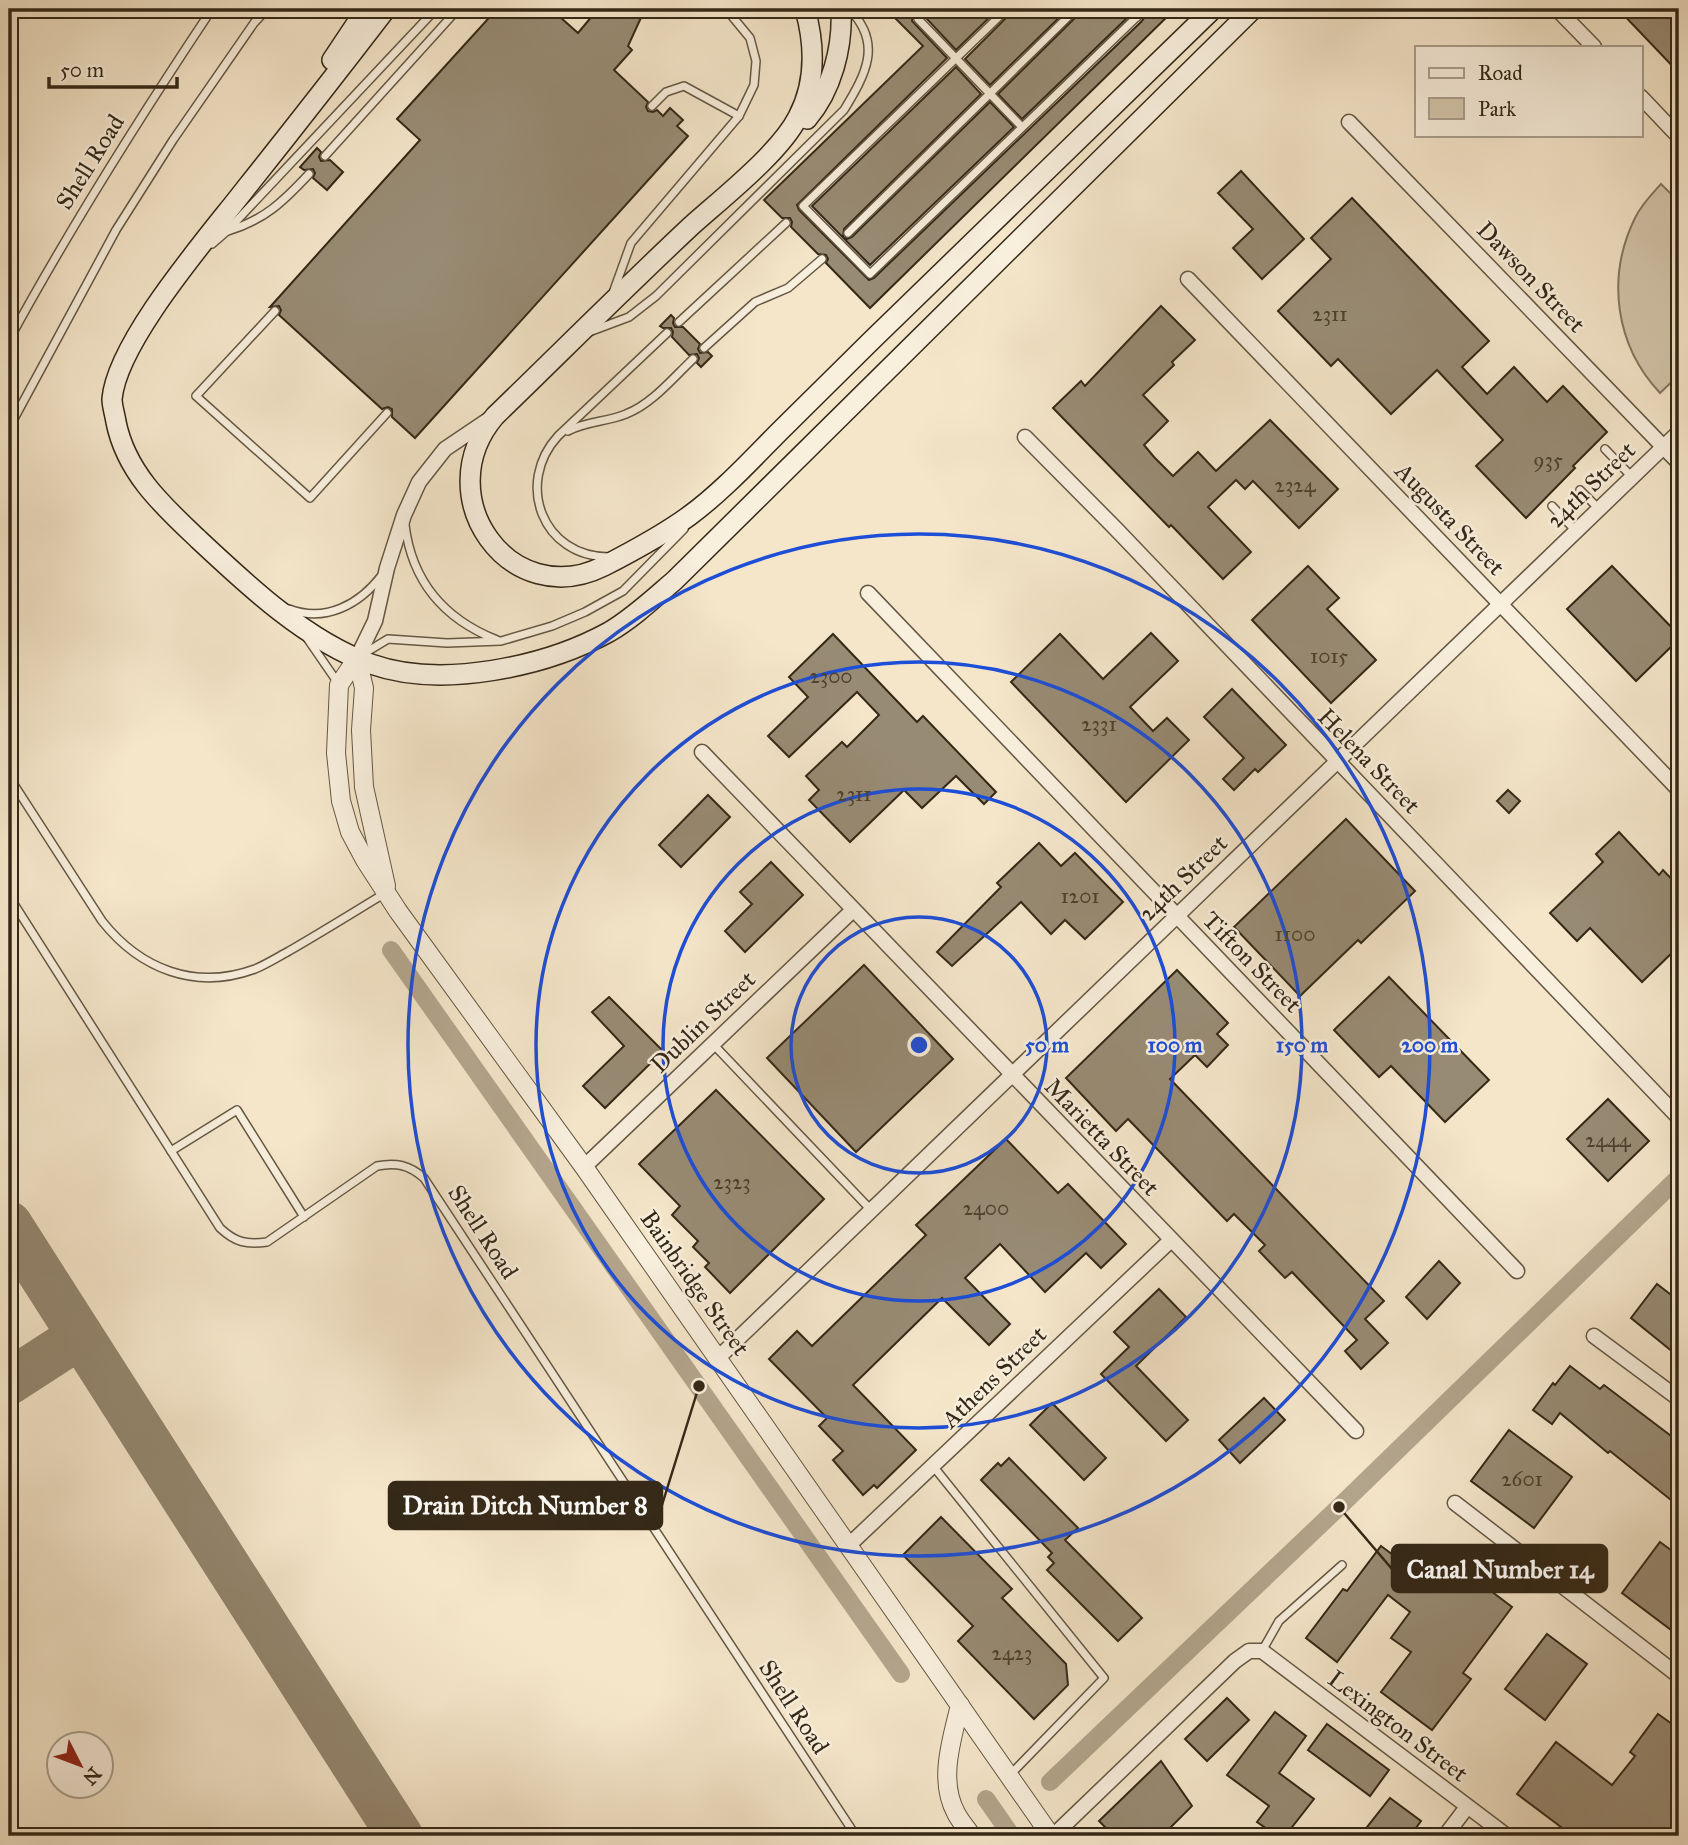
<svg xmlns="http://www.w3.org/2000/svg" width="1688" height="1845" font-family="'IM FELL Great Primer',serif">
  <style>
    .green { fill: #d4c6ac; stroke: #847762; stroke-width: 2 }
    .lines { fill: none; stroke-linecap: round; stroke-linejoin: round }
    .canal { stroke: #b3a58d; stroke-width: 18 }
    .taxiway { stroke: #948770; stroke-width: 46 }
    .building { fill: #988b74; stroke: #342817; stroke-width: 2 }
    .service-casing { stroke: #645844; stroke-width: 10 }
    .minor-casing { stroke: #645844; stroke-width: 17 }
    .tertiary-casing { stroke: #645844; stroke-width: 20 }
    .secondary-casing { stroke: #342817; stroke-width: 22 }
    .service { stroke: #f8efdd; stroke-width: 7 }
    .minor { stroke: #f8efdd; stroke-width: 14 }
    .tertiary { stroke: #f8efdd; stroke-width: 18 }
    .secondary { stroke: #f8efdd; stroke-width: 19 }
    .ring { fill: none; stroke: #1d4ed8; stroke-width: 3.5 }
    .labels { text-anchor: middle; stroke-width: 5; stroke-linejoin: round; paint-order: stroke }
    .number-label { font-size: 21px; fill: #4d412e }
    .street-label { font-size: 24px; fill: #342817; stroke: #f8efdd }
    .centre { fill: #1d4ed8; stroke: #f8efdd; stroke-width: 3.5 }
    .ring-label { font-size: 21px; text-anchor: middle; font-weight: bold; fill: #1d4ed8; stroke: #f8efdd; stroke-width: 5; stroke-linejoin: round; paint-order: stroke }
    .leader { fill: none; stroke: #342817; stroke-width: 2.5 }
    .callout-dot { fill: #342817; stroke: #f8efdd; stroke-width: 2.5 }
    .callout { fill: #342817; stroke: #342817; stroke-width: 2.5 }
    .callout-label { font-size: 26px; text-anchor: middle; font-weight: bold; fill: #fff }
  </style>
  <rect width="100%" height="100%" fill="#f5e6ca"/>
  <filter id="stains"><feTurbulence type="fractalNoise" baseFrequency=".00286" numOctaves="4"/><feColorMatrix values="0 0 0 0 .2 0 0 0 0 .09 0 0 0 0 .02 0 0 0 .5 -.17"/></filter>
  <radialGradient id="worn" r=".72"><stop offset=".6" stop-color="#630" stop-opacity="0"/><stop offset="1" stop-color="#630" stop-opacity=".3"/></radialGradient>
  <path class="green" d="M1661,184L1679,202V375L1660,393C1615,345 1606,277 1635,218C1641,205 1652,194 1661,184Z"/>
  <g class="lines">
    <g class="canal">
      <path d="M391,950L901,1674"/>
      <path d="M1050,1782L1339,1507L1679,1177"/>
      <path d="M986,1799L1012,1836"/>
    </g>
    <g class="taxiway">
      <path d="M9,1224L400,1836"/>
      <path d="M9,1382L80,1336"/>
    </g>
  </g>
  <g class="building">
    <path d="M497,9H551L578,33L598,9H645L628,46L632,50L614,70L648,102L646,107L648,111L653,112L657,110L663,116L670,108L683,120L677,126L688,136L415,438L392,417V409L388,407L382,409L279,315L281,310L279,306L270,307L420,140L397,119Z"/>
    <path d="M886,9H920L913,15L912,21L947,58L797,205L799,210L869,280L874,278L1141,22L1151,9H1175L870,308L826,263L828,259L826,255L818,254L791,227L792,222L790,218H782L764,200L923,46Z"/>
    <path d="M934,9H998L956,50L927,19Z"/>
    <path d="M1013,9H1068L990,85L965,59L1011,13Z"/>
    <path d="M1082,9H1123L1128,17L1022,119L998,94L1080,13Z"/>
    <path d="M1618,9H1679V73Z"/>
    <path d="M956,67L981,94L844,229L843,237L847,239L852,237L990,102L1014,127L870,265L812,206Z"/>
    <path d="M317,148L321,152L319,157L321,161L330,160L343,172L327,190L313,178L315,173L313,169L304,170L300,167Z"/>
    <path d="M1241,171L1304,239L1262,279L1233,248L1253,229L1218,193Z"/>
    <path d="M1352,198L1489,341L1462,367L1487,394L1514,367L1547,402L1563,386L1607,432L1573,466L1575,468L1526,518L1476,466L1503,440L1437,370L1391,414L1338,359L1331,366L1278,311L1331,259L1311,238Z"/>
    <path d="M1161,306L1195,340L1172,362L1174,365L1143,395L1168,421L1144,445L1154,457L1173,476L1198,452L1216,471L1270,420L1338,489L1299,528L1253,481L1245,489L1236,480L1208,507L1251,552L1223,579L1171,525L1169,527L1053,408L1081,381L1085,386Z"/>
    <path d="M671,315L674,318L673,323L675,327H683L700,344L698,349L700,353L708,352L712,356L701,367L697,363L699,358L697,354L689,355L672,337L673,332L671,328H663L660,326Z"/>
    <path d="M1308,566L1339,598L1327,609L1376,660L1331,703L1252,620Z"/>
    <path d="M1612,566L1679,635V639L1636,681L1567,609Z"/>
    <path d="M1151,633L1178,661L1130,707L1153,731L1167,718L1189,740L1126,802L1011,682L1060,634L1103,679Z"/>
    <path d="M833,634L917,722L923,716L996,792L984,804L956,776L922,808L904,790L850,842L809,800L819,790L806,776L842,742L847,747L879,715L857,692L789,757L768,736L808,697L789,677Z"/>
    <path d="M1232,689L1286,745L1258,772L1255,769L1234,790L1223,779L1244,758L1204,717Z"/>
    <path d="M1508,790L1520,801L1509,813L1497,801Z"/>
    <path d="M708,795L730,817L681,867L659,845Z"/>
    <path d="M1346,819L1415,891L1361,943L1358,940L1300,996L1234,927Z"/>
    <path d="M1619,832L1659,875L1663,870L1679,887V946L1642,982L1590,928L1577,941L1550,913L1603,862L1596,854Z"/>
    <path d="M1039,843L1061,866L1075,853L1123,902L1085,939L1065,920L1051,934L1021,902L952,966L937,952L1001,887L997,883Z"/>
    <path d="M771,862L803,895L745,952L725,931L752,904L740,892Z"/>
    <path d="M864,965L953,1059L856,1152L767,1058Z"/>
    <path d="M1177,970L1228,1023L1217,1034L1228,1045L1207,1067L1195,1055L1170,1079L1384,1301L1365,1319L1388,1343L1361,1369L1345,1351L1357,1340L1292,1272L1285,1278L1259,1251L1265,1245L1234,1214L1227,1221L1128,1119L1116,1131L1066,1078Z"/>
    <path d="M1389,977L1489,1080L1445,1122L1391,1066L1379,1077L1334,1030Z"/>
    <path d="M609,997L663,1051L605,1108L583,1086L624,1046L592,1012Z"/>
    <path d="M716,1090L824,1199L730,1293L705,1267L709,1263L693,1247L698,1241L672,1215L680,1206L639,1164Z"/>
    <path d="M1608,1099L1649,1141L1608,1181L1567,1139Z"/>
    <path d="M1006,1139L1058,1193L1068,1184L1126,1244L1101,1268L1086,1253L1045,1292L1000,1244L965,1278L1010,1324L989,1345L942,1298L853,1385L916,1450L877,1488L874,1485L863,1495L833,1460L843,1451L819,1426L827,1418L769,1359L797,1331L812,1346L926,1235L916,1225Z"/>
    <path d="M1439,1261L1460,1283L1427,1319L1406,1297Z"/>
    <path d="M1657,1284L1679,1301V1357L1631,1318Z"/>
    <path d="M1159,1289L1186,1317L1136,1366L1188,1420L1166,1441L1101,1374L1129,1347L1114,1332Z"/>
    <path d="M1570,1366L1600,1389L1604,1385L1679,1442V1503L1672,1498L1671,1500L1610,1451L1608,1453L1560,1413L1552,1424L1533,1410L1553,1383L1555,1385Z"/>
    <path d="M1264,1398L1285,1420L1240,1463L1219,1440Z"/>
    <path d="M1052,1403L1106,1458L1084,1480L1030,1425Z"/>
    <path d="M1509,1430L1572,1477L1534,1528L1471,1481Z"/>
    <path d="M1009,1458L1078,1528L1065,1540L1142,1618L1118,1641L1047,1570L1054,1563L1048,1557L1052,1553L981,1480L998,1463L1001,1466Z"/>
    <path d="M941,1517L1012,1589L1002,1598L1066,1664L1068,1685L1034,1719L958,1641L973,1626L903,1555Z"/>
    <path d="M1660,1542L1679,1556V1636L1622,1593Z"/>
    <path d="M1381,1546L1420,1575L1438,1551L1512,1607L1463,1673L1471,1679L1432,1730L1381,1692L1411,1652L1391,1638L1410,1612L1388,1595L1337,1662L1306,1638L1343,1589L1347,1591Z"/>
    <path d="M1547,1634L1587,1664L1545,1720L1505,1689Z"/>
    <path d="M1227,1698L1249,1720L1207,1761L1185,1739Z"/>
    <path d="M1275,1712L1306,1736L1279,1773L1314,1799L1285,1836H1277L1257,1822L1269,1806L1227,1775Z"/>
    <path d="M1658,1714L1679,1729V1836H1573L1517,1794L1556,1742L1612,1785L1635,1756L1630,1752Z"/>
    <path d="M1327,1724L1389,1770L1370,1796L1308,1750Z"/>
    <path d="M1161,1761L1192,1806L1162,1836H1114L1099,1821Z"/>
    <path d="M1390,1798L1421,1821L1410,1836H1360Z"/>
  </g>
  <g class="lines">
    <defs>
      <g id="service">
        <path d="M928,9L918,19L1022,127"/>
        <path d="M1007,9L803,206L870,274L1145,9"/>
        <path d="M1129,9L1137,17"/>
        <path d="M652,106L666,92L684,86L739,116"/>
        <path d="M325,156L458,9"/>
        <path d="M228,231C264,220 283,202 309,174"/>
        <path d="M848,233L1076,9"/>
        <path d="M212,244L227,231L436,9"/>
        <path d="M614,290L631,243L739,116L754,85L756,61L750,38L726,9"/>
        <path d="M275,311L196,396L310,498L387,413"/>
        <path d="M679,322L786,223"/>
        <path d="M589,332L629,317L656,296L844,110C866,74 883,43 849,9"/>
        <path d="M9,340C71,226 140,117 212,9"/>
        <path d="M704,348L755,302L788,288L822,259"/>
        <path d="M9,428L116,230L173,140L254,23L267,9"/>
        <path d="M568,431C587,421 607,422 626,414C652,404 673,378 693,359"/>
        <path d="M1605,449L1632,477"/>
        <path d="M1580,490L1599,509"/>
        <path d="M1552,506L1576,531"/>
        <path d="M405,525C412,582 444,619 497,640"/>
        <path d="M609,557C542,557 515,483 558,436L667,333"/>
        <path d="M289,609C326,623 360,604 382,575"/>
        <path d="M307,638L338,683"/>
        <path d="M360,656L388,639L447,643L501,641L552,626L585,612L623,591L684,529"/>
        <path d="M9,777L102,921C140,969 195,991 255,969C267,964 278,957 289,951C322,932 354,912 387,892"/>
        <path d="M9,896L220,1228C235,1242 246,1245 267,1242L377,1166C396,1162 409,1165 424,1178L856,1836"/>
        <path d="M713,1044L871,1210"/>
        <path d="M171,1151L237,1110L304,1217"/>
        <path d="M933,1466L1104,1678L1010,1775"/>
        <path d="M1262,1651L1279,1621L1342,1565"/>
      </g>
      <g id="minor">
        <path d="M1557,9L1594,47"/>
        <path d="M1641,97L1679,137"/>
        <path d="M1349,122L1679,463"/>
        <path d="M1188,279L1679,790"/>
        <path d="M1025,437L1116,529L1679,1118"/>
        <path d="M868,593L1517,1271"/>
        <path d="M357,658L375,621L387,568L404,515L419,482L445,449L491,418"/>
        <path d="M702,752L1356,1431"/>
        <path d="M584,1167L853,910"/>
        <path d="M1594,1336L1679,1399"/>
        <path d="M718,1358L1679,432"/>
        <path d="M1455,1503L1679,1676"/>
        <path d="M848,1546L1170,1241"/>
        <path d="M1053,1836L1235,1661L1249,1651H1262L1507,1836"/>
        <path d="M1445,1836L1467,1807"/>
      </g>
      <g id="tertiary">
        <path d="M357,658L339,685L336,753L341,801L350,832L365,860L398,911L584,1167L1051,1836"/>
        <path d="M357,658L364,688L361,730L364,787L386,886"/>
        <path d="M960,1705C952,1739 938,1780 956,1813C960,1821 967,1829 972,1836"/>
      </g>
      <g id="secondary">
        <path d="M386,9C340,69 293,129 246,188C209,236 117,341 112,399C112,406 115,415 116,422C126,472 162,505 197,538C246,584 306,641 371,664C441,689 545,667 609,632C633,618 654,598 675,580L1253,9"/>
        <path d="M805,9C815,45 816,83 798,117C780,153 721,199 690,227C624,289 560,353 495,416C427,496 510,613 604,566C633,551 663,535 689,516C723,491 751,460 781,430C811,400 841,371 871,341C985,231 1099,120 1213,9"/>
        <path d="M332,60L366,9"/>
        <path d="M807,119C832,90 843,47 841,9"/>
      </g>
    </defs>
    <use href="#service" class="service-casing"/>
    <use href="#minor" class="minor-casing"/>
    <use href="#tertiary" class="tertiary-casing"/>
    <use href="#secondary" class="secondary-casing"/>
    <use href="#service" class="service"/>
    <use href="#minor" class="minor"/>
    <use href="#tertiary" class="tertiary"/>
    <use href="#secondary" class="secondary"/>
  </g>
  <g class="ring">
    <circle cx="919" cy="1045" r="128"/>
    <circle cx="919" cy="1045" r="256"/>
    <circle cx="919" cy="1045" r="383"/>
    <circle cx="919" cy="1045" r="511"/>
  </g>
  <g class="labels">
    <g class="number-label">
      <text x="1330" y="321">2311</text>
      <text x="1548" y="467">935</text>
      <text x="1295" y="492">2324</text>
      <text x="1329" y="663">1015</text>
      <text x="831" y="683">2300</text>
      <text x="1099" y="731">2331</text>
      <text x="854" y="801">2311</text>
      <text x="1080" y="903">1201</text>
      <text x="1295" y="941">1100</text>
      <text x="1608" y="1147">2444</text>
      <text x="732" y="1189">2323</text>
      <text x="986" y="1215">2400</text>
      <text x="1522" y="1486">2601</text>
      <text x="1012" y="1660">2423</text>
    </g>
    <g class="street-label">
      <text transform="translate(90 162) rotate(-58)" y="8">Shell Road</text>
      <text transform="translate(1531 277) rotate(46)" y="8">Dawson Street</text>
      <text transform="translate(1591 485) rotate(-44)" y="8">24th Street</text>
      <text transform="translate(1450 519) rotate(46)" y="8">Augusta Street</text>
      <text transform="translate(1369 761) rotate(46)" y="8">Helena Street</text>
      <text transform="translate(1183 878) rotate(-44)" y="8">24th Street</text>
      <text transform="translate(1252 962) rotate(46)" y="8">Tifton Street</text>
      <text transform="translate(703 1022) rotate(-44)" y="8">Dublin Street</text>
      <text transform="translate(1102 1137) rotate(46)" y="8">Marietta Street</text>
      <text transform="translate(483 1232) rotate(57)" y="8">Shell Road</text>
      <text transform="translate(695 1283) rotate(55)" y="8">Bainbridge Street</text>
      <text transform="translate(994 1377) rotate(-44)" y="8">Athens Street</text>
      <text transform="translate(794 1707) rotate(57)" y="8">Shell Road</text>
      <text transform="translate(1398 1726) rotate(37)" y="8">Lexington Street</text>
    </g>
  </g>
  <circle cx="919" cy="1045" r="10" class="centre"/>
  <g class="ring-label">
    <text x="1047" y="1052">50 m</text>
    <text x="1175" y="1052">100 m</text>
    <text x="1302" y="1052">150 m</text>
    <text x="1430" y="1052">200 m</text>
  </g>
  <path class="leader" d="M699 1386L662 1505M1339 1507L1392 1569"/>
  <g class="callout-dot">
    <circle cx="699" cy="1386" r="7"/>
    <circle cx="1339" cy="1507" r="7"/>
  </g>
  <g class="callout">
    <rect x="389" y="1482" width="273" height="47" rx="7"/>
    <rect x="1392" y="1545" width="215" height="47" rx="7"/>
  </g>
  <g class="callout-label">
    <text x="525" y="1514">Drain Ditch Number 8</text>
    <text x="1500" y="1578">Canal Number 14</text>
  </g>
  <rect width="1688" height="1845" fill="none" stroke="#f5e6ca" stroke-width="35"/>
  <rect x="10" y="10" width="1667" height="1824" fill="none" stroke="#342817" stroke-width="3.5"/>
  <rect x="18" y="18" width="1653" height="1810" fill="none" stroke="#342817" stroke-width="2"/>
  <rect x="1415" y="46" width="228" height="91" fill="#f8efdd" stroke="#aa9f8e" stroke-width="2"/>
  <rect x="1429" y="68" width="35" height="10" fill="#f8efdd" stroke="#aa9f8e" stroke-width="2"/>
  <text x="1478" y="80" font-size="21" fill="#342817">Road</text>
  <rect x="1429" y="98" width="35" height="21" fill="#d4c6ac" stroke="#aa9f8e" stroke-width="2"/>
  <text x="1478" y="116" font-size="21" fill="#342817">Park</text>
  <g transform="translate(80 1765) rotate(132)"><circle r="33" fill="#f8efdd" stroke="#aa9f8e" stroke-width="2"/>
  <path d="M0-5L12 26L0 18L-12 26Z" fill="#8f2418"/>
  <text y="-10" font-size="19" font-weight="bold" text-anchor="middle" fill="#342817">N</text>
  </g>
  <path d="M49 77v10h128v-10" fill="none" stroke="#342817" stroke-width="3.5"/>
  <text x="60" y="77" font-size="21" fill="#342817" stroke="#f8efdd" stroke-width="5" paint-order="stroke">50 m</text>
  <rect width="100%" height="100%" filter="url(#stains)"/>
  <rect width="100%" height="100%" fill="url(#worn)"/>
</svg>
